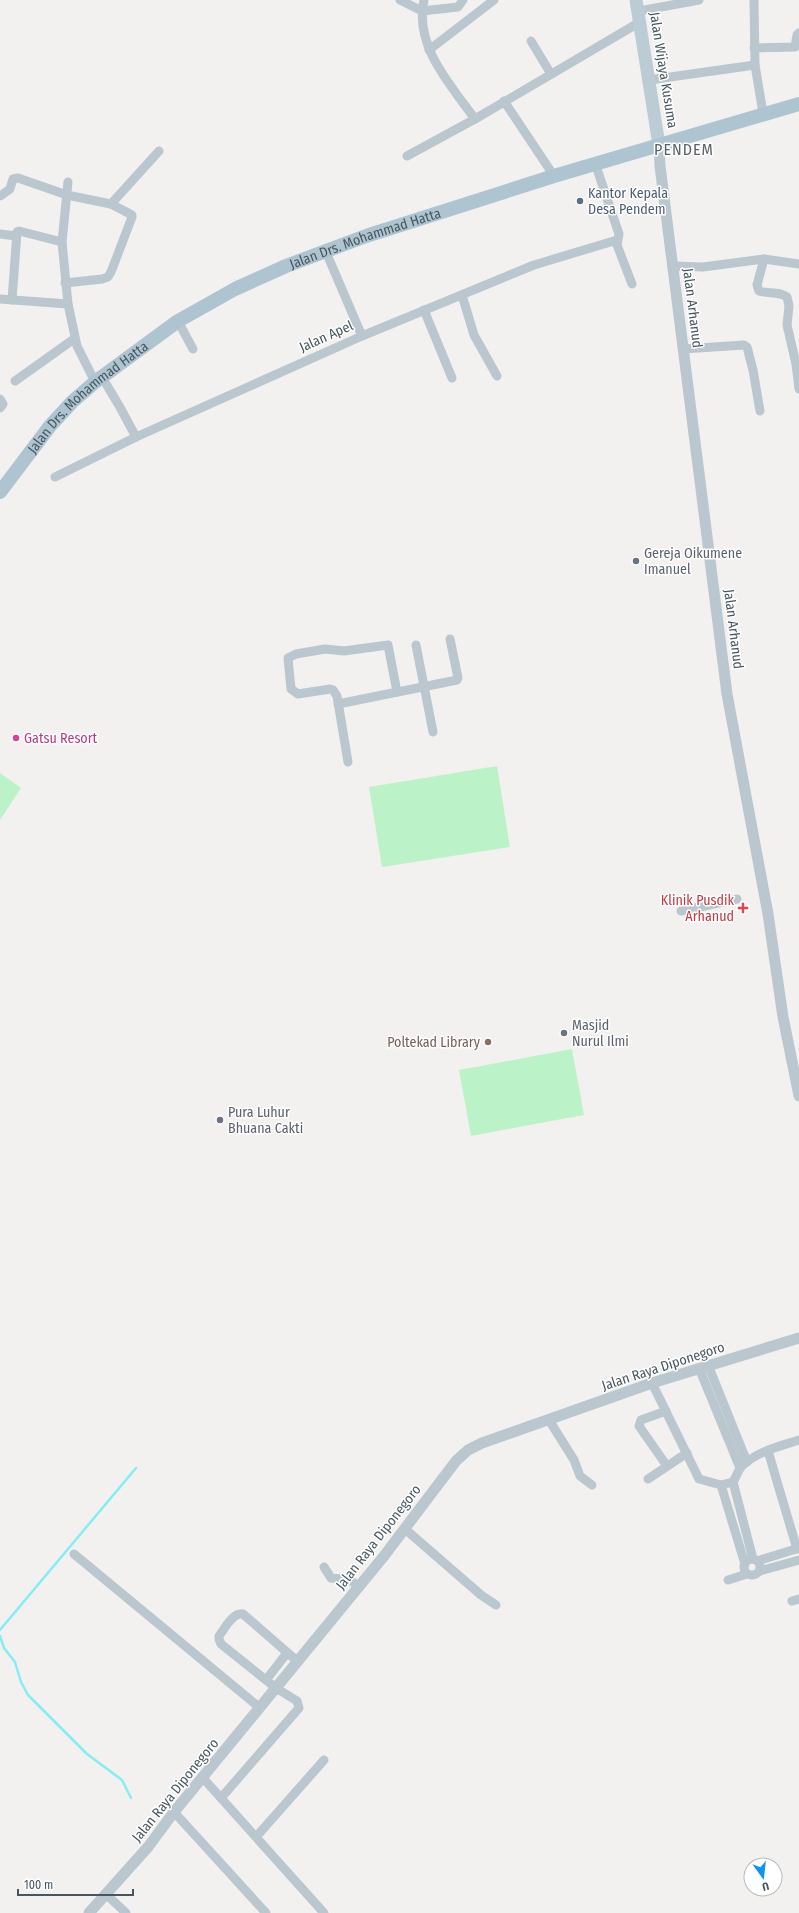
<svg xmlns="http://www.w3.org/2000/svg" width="799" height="1913" font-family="'Fira Sans Condensed',sans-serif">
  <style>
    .green { fill: #bcf2c8 }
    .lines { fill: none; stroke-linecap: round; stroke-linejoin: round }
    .stream { stroke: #86edf2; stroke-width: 2.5 }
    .minor { stroke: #bac7ce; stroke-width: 9 }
    .tertiary { stroke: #bac7ce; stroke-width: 11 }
    .secondary { stroke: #bcccd5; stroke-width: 13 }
    .primary { stroke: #aec5d1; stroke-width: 14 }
    .service-dot { fill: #5c6f8a; stroke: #fff; stroke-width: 1.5 }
    .worship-dot { fill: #6b7280; stroke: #fff; stroke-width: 1.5 }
    .hotel-dot { fill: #d1479c; stroke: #fff; stroke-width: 1.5 }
    .health-dot { fill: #e0444e; stroke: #fff; stroke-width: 1.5 }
    .education-dot { fill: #8d6e63; stroke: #fff; stroke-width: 1.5 }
    .labels { text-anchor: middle; stroke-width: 3; stroke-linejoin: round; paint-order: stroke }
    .street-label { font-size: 14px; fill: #46575f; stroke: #fff }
    .service-label { font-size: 14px; fill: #4e5e75; stroke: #fff; text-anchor: start }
    .worship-label { font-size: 14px; fill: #5b616d; stroke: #fff; text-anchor: start }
    .hotel-label { font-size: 14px; fill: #b23c85; stroke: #fff; text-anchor: start }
    .health-label { font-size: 14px; fill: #be3a42; stroke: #fff; text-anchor: end }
    .education-label { font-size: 14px; fill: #785e54; stroke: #fff; text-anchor: end }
    .quarter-label { font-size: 16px; letter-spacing: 1px; fill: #5c6266; stroke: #fff }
  </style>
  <rect width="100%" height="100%" fill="#f3f0f0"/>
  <g class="green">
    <path d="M497,766L510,847L382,867L369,787Z"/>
    <path d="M0,773L21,788L0,820Z"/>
    <path d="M572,1049L584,1115L471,1136L459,1070Z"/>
  </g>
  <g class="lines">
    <g class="stream">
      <path d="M0,1630L136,1468"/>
      <path d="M0,1636L4,1648L15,1662L21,1682L28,1695L87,1754L122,1780L131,1798"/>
    </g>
    <g class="minor">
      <path d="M400,0L422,11L458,7L463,0"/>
      <path d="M424,0C414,46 450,84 475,119"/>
      <path d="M754,0L755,65L763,113"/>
      <path d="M639,11L699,0"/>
      <path d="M531,41L551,74"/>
      <path d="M754,48L795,47L797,35L799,33"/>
      <path d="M429,50L494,0"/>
      <path d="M649,80L755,65"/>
      <path d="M504,101L554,176"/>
      <path d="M407,156L475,119L640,22"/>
      <path d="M595,163L619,234L617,245L632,284"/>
      <path d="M68,182L62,242L68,304L77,346L95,382"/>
      <path d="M0,196L10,189L13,179L18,178L67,195L111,204L132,215V217L111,272L108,277L102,279L65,283"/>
      <path d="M111,204L159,151"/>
      <path d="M0,234L16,236"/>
      <path d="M326,252L362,336"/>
      <path d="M764,259L757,285L759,291C768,294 780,291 787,297L789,306L787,325L796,364L799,389"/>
      <path d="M673,266L703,267L764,259L799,264"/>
      <path d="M462,295L474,335L497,376"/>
      <path d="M0,299L68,304"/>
      <path d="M12,300L17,232L19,231L62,242"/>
      <path d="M424,310L452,378"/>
      <path d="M178,321L193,349"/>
      <path d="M683,349L744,345L747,347L753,370L760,411"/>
      <path d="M102,377L121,409L136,437"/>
      <path d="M15,381L74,339"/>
      <path d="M0,399L3,404L0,408"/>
      <path d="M55,477L136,437L362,336L534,265L617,240"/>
      <path d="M416,645L433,732"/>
      <path d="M338,704L457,680L458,678L450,639"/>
      <path d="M348,762L337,696L333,690L330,689L298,694L291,689L288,658L296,654L325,649L344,651L388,645L397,692"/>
      <path d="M681,911L737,899"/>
      <path d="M708,1365L747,1462"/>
      <path d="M699,1368L740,1468"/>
      <path d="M652,1383L699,1479L721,1485L733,1482"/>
      <path d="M666,1411L641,1420L639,1426L667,1466"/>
      <path d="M549,1420L574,1460L580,1476L592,1485"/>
      <path d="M768,1451L797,1549"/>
      <path d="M648,1479L687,1453"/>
      <path d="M721,1485L745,1564"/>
      <path d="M405,1529L481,1595L496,1605"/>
      <path d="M74,1554L260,1708"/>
      <circle cx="752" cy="1567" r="8"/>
      <path d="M753,1559L733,1482C736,1477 738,1471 741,1467C755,1452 780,1446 799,1440"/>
      <path d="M757,1561L799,1548"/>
      <path d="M324,1567L331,1578C345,1580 347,1576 359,1587"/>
      <path d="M760,1571L799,1560"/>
      <path d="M728,1580L747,1574"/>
      <path d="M792,1601L799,1599"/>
      <path d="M266,1680L287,1653"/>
      <path d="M203,1778L324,1913"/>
      <path d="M221,1798L299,1708L297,1701L276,1688L221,1644L219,1639V1636C225,1628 233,1612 243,1614L297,1661"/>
      <path d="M174,1812L266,1913"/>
      <path d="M256,1837L324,1760"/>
      <path d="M107,1895L126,1913"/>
    </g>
    <g class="tertiary">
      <path d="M659,145L660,166L727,694L768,914L783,1017L799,1096"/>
      <path d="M89,1913L148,1847L174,1812L384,1556L456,1461L468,1450L482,1443L652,1383L799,1338"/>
    </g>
    <path class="secondary" d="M636,0L659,145"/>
    <path class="primary" id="s1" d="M0,492L50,426L72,402L95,382L178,321L235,289L286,266L366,236L554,176L799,104"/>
  </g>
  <circle class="service-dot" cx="580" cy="201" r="4"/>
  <g class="worship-dot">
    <circle cx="636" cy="561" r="4"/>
    <circle cx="564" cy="1033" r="4"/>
    <circle cx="220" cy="1120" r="4"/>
  </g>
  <circle class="hotel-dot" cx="16" cy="738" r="4"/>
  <path class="health-dot" d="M741 902h4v4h4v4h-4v4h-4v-4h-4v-4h4z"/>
  <circle class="education-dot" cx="488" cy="1042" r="4"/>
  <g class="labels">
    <g class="street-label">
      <text transform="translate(664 70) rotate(81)" y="5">Jalan Wijaya Kusuma</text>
      <text dy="5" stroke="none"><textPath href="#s1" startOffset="454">Jalan Drs. Mohammad Hatta</textPath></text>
      <text transform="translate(693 308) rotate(83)" y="5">Jalan Arhanud</text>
      <text transform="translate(326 336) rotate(-24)" y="5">Jalan Apel</text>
      <text dy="5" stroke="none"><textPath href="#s1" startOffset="130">Jalan Drs. Mohammad Hatta</textPath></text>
      <text transform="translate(734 629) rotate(83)" y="5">Jalan Arhanud</text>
      <text transform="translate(663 1366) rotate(-18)" y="5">Jalan Raya Diponegoro</text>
      <text transform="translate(378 1537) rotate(-52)" y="5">Jalan Raya Diponegoro</text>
      <text transform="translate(175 1790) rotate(-51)" y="5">Jalan Raya Diponegoro</text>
    </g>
    <g class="service-label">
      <text x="588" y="198">Kantor Kepala<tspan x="588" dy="16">Desa Pendem</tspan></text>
    </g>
    <g class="worship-label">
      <text x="644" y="558">Gereja Oikumene<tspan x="644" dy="16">Imanuel</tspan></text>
      <text x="572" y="1030">Masjid<tspan x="572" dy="16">Nurul Ilmi</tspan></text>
      <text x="228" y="1117">Pura Luhur<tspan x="228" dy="16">Bhuana Cakti</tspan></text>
    </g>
    <g class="hotel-label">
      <text x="24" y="743">Gatsu Resort</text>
    </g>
    <g class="health-label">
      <text x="734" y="905">Klinik Pusdik<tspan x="734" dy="16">Arhanud</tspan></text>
    </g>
    <g class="education-label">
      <text x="480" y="1047">Poltekad Library</text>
    </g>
    <g class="quarter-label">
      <text x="684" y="155">PENDEM</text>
    </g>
  </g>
  <g transform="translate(763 1877) rotate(165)"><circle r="19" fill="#ffffff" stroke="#b5bcbf"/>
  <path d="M0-3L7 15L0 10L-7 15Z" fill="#0d94f0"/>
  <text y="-6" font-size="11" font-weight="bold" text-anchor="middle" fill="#46575f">U</text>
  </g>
  <path d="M18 1889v6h115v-6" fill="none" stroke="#46575f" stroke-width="2"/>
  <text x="24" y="1889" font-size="12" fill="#46575f" stroke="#ffffff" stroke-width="3" paint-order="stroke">100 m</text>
</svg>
